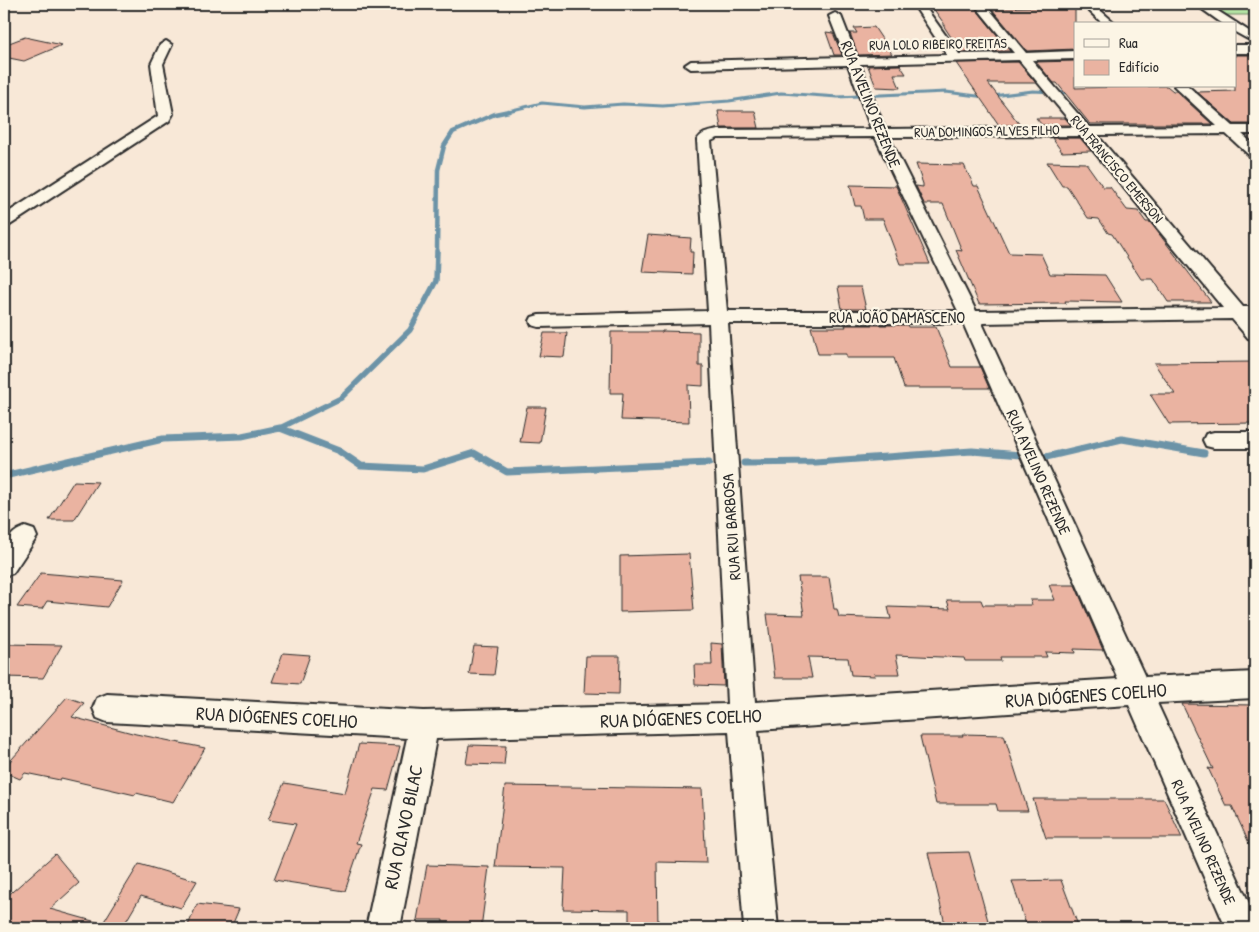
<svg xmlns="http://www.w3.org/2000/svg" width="1259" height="932" font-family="'Patrick Hand',sans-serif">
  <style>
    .green { fill: #b4e3a3; stroke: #708767 }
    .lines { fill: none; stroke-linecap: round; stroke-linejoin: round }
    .stream-far3 { stroke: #6c93a7; stroke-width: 3 }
    .stream-far2 { stroke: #6c93a7; stroke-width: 4.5 }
    .stream-far1 { stroke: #6c93a7; stroke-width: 5.5 }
    .stream { stroke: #6c93a7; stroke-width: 7 }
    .building { fill: #eab3a1; stroke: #2b2b2b }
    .minor-casing { stroke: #2b2b2b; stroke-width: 4 }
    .minor { fill: #fcf5e5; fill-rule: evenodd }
    .labels { text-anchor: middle; stroke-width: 4.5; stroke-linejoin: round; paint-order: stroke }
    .far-street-label { font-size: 14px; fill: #2b2b2b; stroke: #fcf5e5 }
    .street-label { font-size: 16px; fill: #2b2b2b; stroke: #fcf5e5 }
    .near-street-label { font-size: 19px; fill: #2b2b2b; stroke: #fcf5e5 }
  </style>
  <rect width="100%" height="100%" fill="#f8e8d7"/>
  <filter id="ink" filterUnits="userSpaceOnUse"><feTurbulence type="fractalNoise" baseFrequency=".02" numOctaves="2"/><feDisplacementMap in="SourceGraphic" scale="10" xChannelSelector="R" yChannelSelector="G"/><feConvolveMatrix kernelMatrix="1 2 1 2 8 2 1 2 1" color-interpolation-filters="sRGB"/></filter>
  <g filter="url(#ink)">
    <path class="green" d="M1208,4H1255V15H1225Z"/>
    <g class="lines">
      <path class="stream-far3" d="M504,112L542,103L585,107L623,104L663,106L729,101L781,93L838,97L946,92L985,97L1033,91L1071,93"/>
      <path class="stream-far2" d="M437,252L438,170L444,146L453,132L495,114L509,111"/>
      <g class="stream-far1">
        <path d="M280,428L341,398L410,330L436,281L437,251"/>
        <path d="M275,429H283"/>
      </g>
      <g class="stream">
        <path d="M744,463L815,462L972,451L1046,457L1122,439L1204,453"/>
        <path d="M4,476L163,439L242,436L280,428L339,451L361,466L423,469L474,453L507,472L709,463"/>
      </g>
    </g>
    <g class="building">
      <path d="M934,4H972L1010,51L961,52L943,25H945L933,8H936Z"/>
      <path d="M1075,6V49L1027,51L991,8Z"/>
      <path d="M874,27L892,54L858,55L850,33H857L854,28Z"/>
      <path d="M826,32L833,33L842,55H834Z"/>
      <path d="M25,37L62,45L24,61L4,57V45Z"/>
      <path d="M1235,55H1255V124H1234L1197,92L1235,91Z"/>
      <path d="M1075,61V88L1167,86L1173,91H1176L1212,124H1090L1057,83H1054L1036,62Z"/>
      <path d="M1018,62L1036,83H988L1020,125H999L956,63Z"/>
      <path d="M900,65L906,74H894L900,88L876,87L868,66Z"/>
      <path d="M718,111H755L759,128H721Z"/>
      <path d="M1036,118H1065L1071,125H1042Z"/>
      <path d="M1052,138H1080L1091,151L1062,152Z"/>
      <path d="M1047,162L1086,163L1103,187H1110L1127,210L1138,211L1146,222H1150L1211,302H1168L1153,279H1141L1112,234L1108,233L1099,219L1088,218L1067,186H1062Z"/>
      <path d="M916,164L964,165L974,186H978L1009,253L1041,254L1050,274L1105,275L1122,302L1065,301L1066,303L979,304L956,250L962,251L943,204H924L916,186L923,187V184Z"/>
      <path d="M850,185L896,186L930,264H900L883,219H864L861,206H855Z"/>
      <path d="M648,235L691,238L690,252H693L692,274L642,272Z"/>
      <path d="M838,287H861L866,309H842Z"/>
      <path d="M845,325H907L908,327H936L952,367H980L989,388H904L894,358H846V354H818L811,327H846Z"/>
      <path d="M662,331L699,332V366H703V386L688,385L689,422L621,420L623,393H610L611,332H662Z"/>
      <path d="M544,333H567L564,357L539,356Z"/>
      <path d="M1255,362V423L1169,424L1150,394H1175L1154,363Z"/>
      <path d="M527,407H546L540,443L520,442Z"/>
      <path d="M74,481L98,482L74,520H49Z"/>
      <path d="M689,554L694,610L620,612V556Z"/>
      <path d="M41,573L123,580L107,607L47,601L42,609L17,607Z"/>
      <path d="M798,577H829L834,609H837L839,617L891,619L888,607L950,609L947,600H981L983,605H1032L1030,600H1055L1049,585H1075L1103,650L1074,649L1075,653L1045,652L1047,657H1000L1001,661H965L964,658L896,655L900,674H874L875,676L851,675L848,658L808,657L812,678H775L767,614L804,615Z"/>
      <path d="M711,643L722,644L724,686L695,685L694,665H712Z"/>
      <path d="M4,644L62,645L43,678L4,677Z"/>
      <path d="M474,646L498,647L494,675L469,674Z"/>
      <path d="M283,653L310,655L300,684L272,682Z"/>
      <path d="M586,656H620L619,694L584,693Z"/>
      <path d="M67,697L84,703L72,717L136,734L205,748L173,802L136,793L135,795L61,778L60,780L25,773L20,779L4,772V768Z"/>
      <path d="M1182,704L1255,705V856L1232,806H1226L1208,768L1213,769Z"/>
      <path d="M962,734L1004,735L1028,811H998L996,804H936L920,736H963Z"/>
      <path d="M359,744L400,746L388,790L375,789L356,843L361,844L345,891L274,880L296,824L268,820L284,783L345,793Z"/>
      <path d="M469,745L506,746L504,765L466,764Z"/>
      <path d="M505,786L702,789L706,863L657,862L658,928H629V910L563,909L565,868L495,867Z"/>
      <path d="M1033,799H1164L1182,838H1046Z"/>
      <path d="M969,852L990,928H946L928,853Z"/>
      <path d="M55,854L79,883L50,909L100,923V928H4V899Z"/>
      <path d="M139,864L197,881L181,908L141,896L122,928H100Z"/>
      <path d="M427,865L489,867L481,928H442L443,920H417Z"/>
      <path d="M1061,880L1079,928H1027L1012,881Z"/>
      <path d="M197,904L239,909L231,928H187Z"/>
    </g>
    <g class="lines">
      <defs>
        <g id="minor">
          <path d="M913,4H923L959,54L1014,53L974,4H985L1026,53L1075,51V59L1032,60L1089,127L1217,126L1174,86H1188L1233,126H1255V134H1242L1255,146V157L1250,156L1226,134L1097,135L1243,307H1255V319H1252L1255,322V340L1248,338L1232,319L982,323L1145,677L1255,672V698L1157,703L1255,916V928H1226L1129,705L758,730L778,928H744L729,731L436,739L400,928H366L407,738L107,722L97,718L93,708L97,698L107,694L424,711L727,704L709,323L539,327L532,325L530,321L532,317L539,315L708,311L697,140C702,132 709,132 718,130L871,129L848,65L691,69L685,65L691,61L845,57L829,16L835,13L841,16L857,57L947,55ZM1019,60L1075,127L885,129L860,64ZM1081,136L1223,308L976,311L889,137ZM875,137L958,311H727L711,141L718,138ZM728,323H963L1118,679L755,702Z"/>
          <path d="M1082,4H1093L1116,24H1103Z"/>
          <path d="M1195,4H1207L1255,35V43L1235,32V24H1223Z"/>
          <path d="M166,41L172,45L163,64L173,114L169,121L10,225L4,227V215L158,116L151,64L160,45Z"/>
          <rect x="1235" y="45" width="20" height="8"/>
          <path d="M1214,432H1255V448H1214L1206,446L1203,440L1206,434Z"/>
          <path d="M25,527L34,530L37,537L13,573L4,576C4,556 1,535 25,527Z"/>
        </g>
      </defs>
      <use href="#minor" class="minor-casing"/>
      <use href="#minor" class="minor"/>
    </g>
  </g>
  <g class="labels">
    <g class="far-street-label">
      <text transform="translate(938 44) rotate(-1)" y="5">RUA LOLO RIBEIRO FREITAS</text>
      <text transform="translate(987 131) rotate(-1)" y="5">RUA DOMINGOS ALVES FILHO</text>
      <text transform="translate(1117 169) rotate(50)" y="5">RUA FRANCISCO EMERSON</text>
    </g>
    <g class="street-label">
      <text transform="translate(871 104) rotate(68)" y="6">RUA AVELINO REZENDE</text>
      <text x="897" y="323">RUA JOÃO DAMASCENO</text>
      <text transform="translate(1039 472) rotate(66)" y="6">RUA AVELINO REZENDE</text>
      <text transform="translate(731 527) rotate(-94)" y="6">RUA RUI BARBOSA</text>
      <text transform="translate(1204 842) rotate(66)" y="6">RUA AVELINO REZENDE</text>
    </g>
    <g class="near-street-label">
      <text transform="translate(1086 695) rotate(-4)" y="7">RUA DIÓGENES COELHO</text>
      <text transform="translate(277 717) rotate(3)" y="7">RUA DIÓGENES COELHO</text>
      <text transform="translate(681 718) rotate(-2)" y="7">RUA DIÓGENES COELHO</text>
      <text transform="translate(403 827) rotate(-78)" y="7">RUA OLAVO BILAC</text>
    </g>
  </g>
  <rect width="1259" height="932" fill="none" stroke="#fcf5e5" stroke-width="20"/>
  <rect x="10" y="10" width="1239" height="912" fill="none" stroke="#2b2b2b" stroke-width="2" filter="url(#ink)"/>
  <rect x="1074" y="22" width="162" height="65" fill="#fcf5e5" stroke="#a8a49b"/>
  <rect x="1084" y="39" width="25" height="8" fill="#fcf5e5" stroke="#a8a49b"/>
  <text x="1119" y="48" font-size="15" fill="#2b2b2b">Rua</text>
  <rect x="1084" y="60" width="25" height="15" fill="#eab3a1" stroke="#a8a49b"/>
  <text x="1119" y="72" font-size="15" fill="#2b2b2b">Edifício</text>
</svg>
